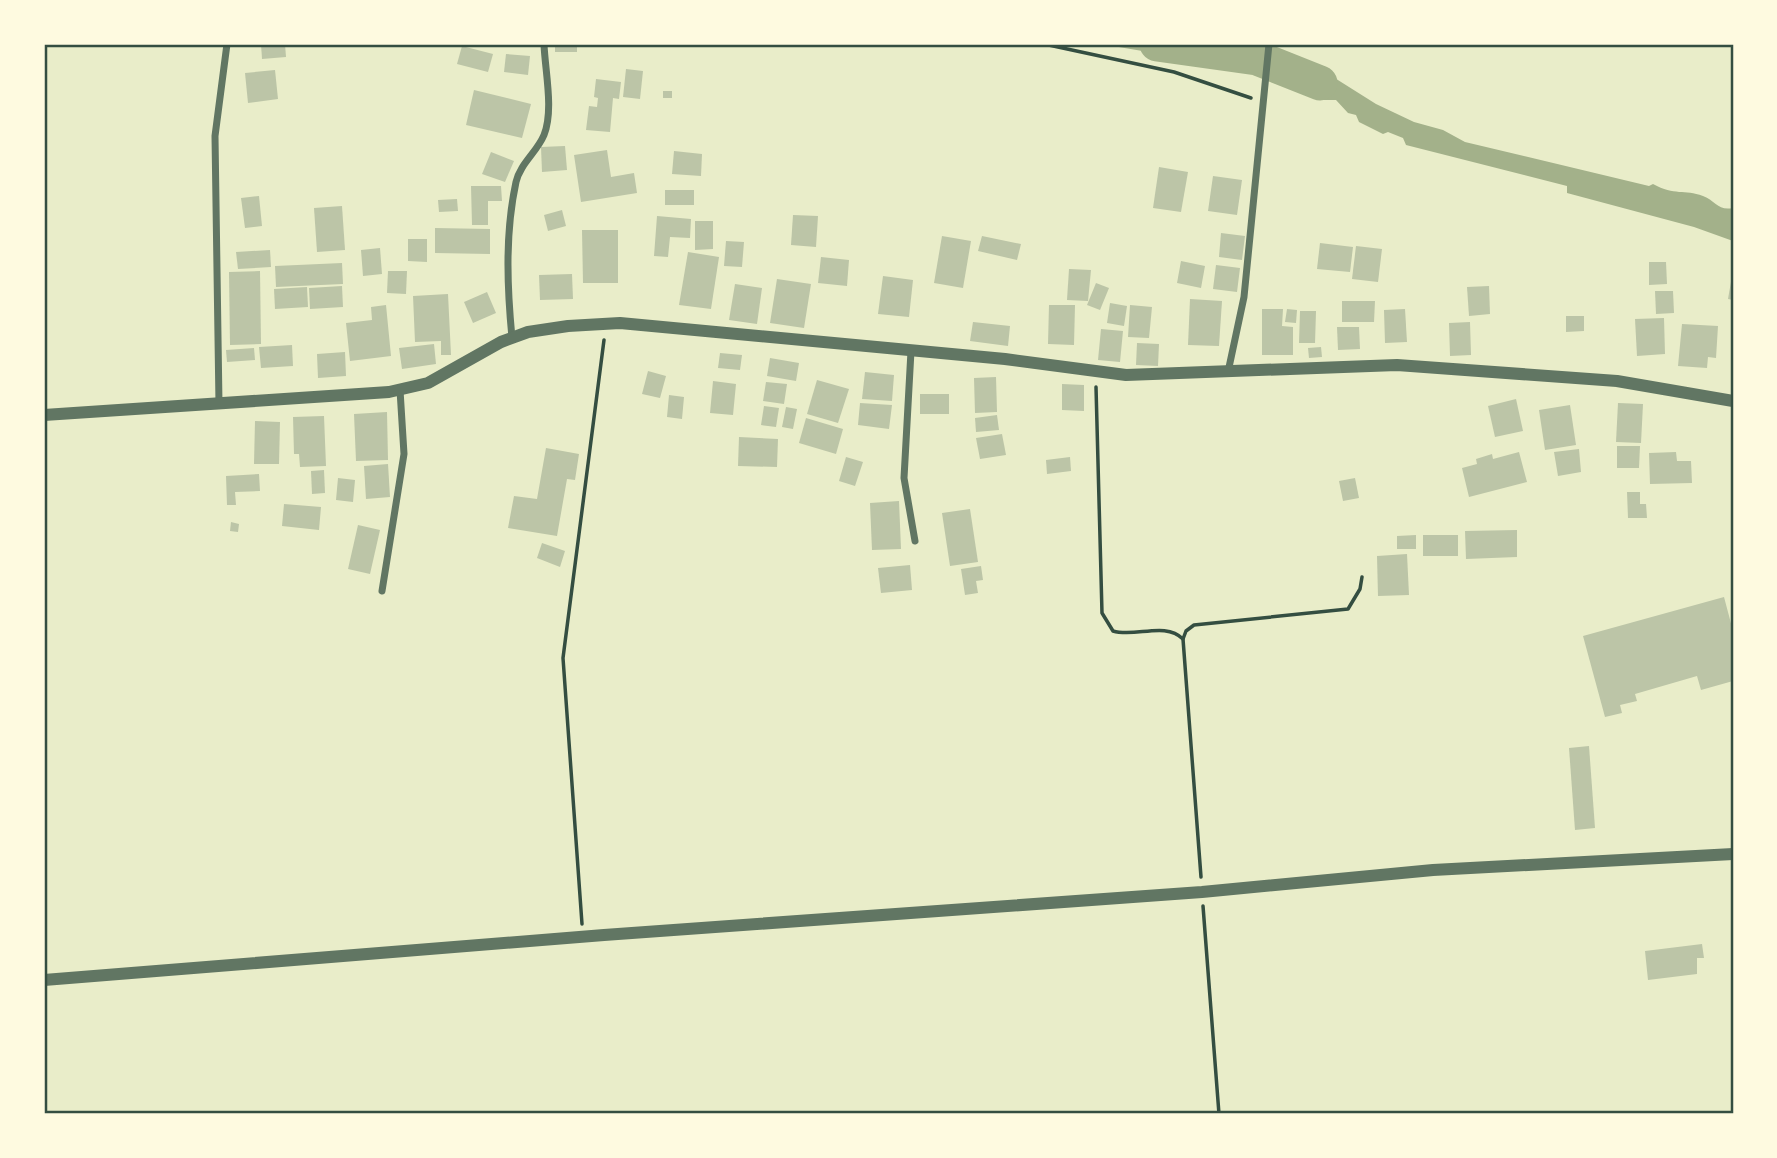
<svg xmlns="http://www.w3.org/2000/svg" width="1777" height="1158" font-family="Mulish,sans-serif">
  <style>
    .water { fill: #a3b18a }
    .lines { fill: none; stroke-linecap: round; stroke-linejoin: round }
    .river { stroke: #a3b18a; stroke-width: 35 }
    .building { fill: #bcc5a7 }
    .path { stroke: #344e41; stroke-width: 3.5 }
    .minor { stroke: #617663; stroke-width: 7 }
    .tertiary { stroke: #617663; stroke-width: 12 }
    .neatline { fill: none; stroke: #344e41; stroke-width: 2.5 }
  </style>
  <rect width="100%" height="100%" fill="#e9edc9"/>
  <g class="water">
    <path d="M1101,44H1176L1178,47L1172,56Z"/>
    <path d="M1244,48L1262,51L1260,66L1238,61L1236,55Z"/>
    <path d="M1277,51L1322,70L1376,104L1414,122L1443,130L1465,142L1649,186L1653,184C1675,196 1684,189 1703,196C1716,201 1718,211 1733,208V241L1694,227L1567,193V186L1406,145L1403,138L1388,132L1383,134L1359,122L1356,115L1348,113L1336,100H1322L1293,82L1275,81Z"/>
  </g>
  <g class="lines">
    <path class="river" d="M1157,44L1257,58L1320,83"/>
  </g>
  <g class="building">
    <path d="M261,44H285L286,57L262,59Z"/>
    <rect x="555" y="44" width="22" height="8"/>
    <path d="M623,44H657V47L623,46Z"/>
    <path d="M462,46L493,54L488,72L457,64Z"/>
    <path d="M506,54L530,56L528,75L504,72Z"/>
    <path d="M626,69L643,71L640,99L623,97Z"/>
    <path d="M275,70L278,99L248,103L245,73Z"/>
    <path d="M596,79L621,82L619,99L613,98L610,132L586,130L589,106L597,107L598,98L594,97Z"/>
    <path d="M474,90L531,104L522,138L466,125Z"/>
    <rect x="663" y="91" width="9" height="7"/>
    <path d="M565,146L567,170L542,172L541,147Z"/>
    <path d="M607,150L611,177L634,173L637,193L581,202L574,155Z"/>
    <path d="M674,151L702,154L701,176L672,174Z"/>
    <path d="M491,152L514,161L505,182L482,174Z"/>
    <path d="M1159,167L1188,172L1181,212L1153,208Z"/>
    <path d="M1213,176L1242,180L1237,215L1208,211Z"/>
    <path d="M471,186H501L502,201H488V225H472Z"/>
    <rect x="665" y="190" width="29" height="15"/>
    <path d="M259,196L262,226L245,228L241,198Z"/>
    <path d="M457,199L458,211L439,212L438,200Z"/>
    <path d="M342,206L345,250L317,252L314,208Z"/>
    <path d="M562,210L566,226L548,231L544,215Z"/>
    <path d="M793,215L818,216L816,247L791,245Z"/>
    <path d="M657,216L691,219L690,238L670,237L668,257L654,256Z"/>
    <path d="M695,221H713V249L695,250Z"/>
    <path d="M435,228L490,229V254L435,253Z"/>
    <path d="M582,230H618V283H583Z"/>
    <path d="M1221,233L1245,236L1242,260L1219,257Z"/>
    <path d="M942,236L971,241L963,288L934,283Z"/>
    <path d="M982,236L1021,244L1017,260L978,251Z"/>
    <path d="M408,239H427V262L408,261Z"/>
    <path d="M726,241L744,242L742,267L724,266Z"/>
    <path d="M1320,243L1353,247L1350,272L1317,269Z"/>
    <path d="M1356,246L1382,249L1378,282L1352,279Z"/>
    <path d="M380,248L382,274L363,276L361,250Z"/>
    <path d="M270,250L271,267L238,269L236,252Z"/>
    <path d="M688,252L719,257L711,309L679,305Z"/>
    <path d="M821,257L849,260L847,286L818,283Z"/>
    <path d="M1181,261L1205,266L1201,288L1177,283Z"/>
    <path d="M1649,262H1666L1667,284L1649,285Z"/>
    <path d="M342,263L343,284L276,287L275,266Z"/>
    <path d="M1216,265L1240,268L1237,292L1213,289Z"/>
    <path d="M1069,269L1091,270L1088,301L1067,300Z"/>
    <path d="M260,271L261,344L230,345L229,272Z"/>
    <path d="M388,271H407L406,294L387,293Z"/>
    <path d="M572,274L573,299L540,300L539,275Z"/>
    <path d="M883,276L913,280L909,317L878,314Z"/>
    <path d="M1732,276H1733V300L1728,299Z"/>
    <path d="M777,279L811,284L804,328L770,323Z"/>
    <path d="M1096,283L1109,288L1100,310L1087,305Z"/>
    <path d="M735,284L762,288L757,324L729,320Z"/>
    <path d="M342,286L343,307L310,309L309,288Z"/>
    <path d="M1489,286L1490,314L1469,316L1467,287Z"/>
    <path d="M307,287L308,307L275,309L274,289Z"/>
    <path d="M1655,291H1673L1674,313L1656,314Z"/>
    <path d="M487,292L496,313L473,323L464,302Z"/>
    <path d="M448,294L451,355H441V341L415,342L413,296Z"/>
    <path d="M1190,299L1222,301L1219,346L1188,345Z"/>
    <path d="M1342,301H1375L1374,322H1342Z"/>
    <path d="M1110,303L1127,306L1124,326L1107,323Z"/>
    <path d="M386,305L391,356L350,361L346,323L372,320L371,307Z"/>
    <path d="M1049,305H1075L1074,345L1048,344Z"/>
    <path d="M1130,305L1152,307L1149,338L1128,337Z"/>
    <path d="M1262,309H1283L1282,326L1293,327V355H1262Z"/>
    <path d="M1287,309L1297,310L1296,323L1285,322Z"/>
    <path d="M1405,309L1407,342L1385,343L1384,310Z"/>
    <path d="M1300,311H1316L1315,343H1299Z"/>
    <path d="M1566,316H1584V331L1566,332Z"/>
    <path d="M1664,318L1665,354L1637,356L1635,319Z"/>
    <path d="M973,322L1010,326L1008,346L970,341Z"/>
    <path d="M1470,322L1471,355L1450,356L1449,323Z"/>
    <path d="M1682,324L1718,326L1716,358L1708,357L1707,368L1678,366Z"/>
    <path d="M1337,327H1359L1360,349L1338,350Z"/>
    <path d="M1101,329L1123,331L1120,362L1098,360Z"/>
    <path d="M1137,343L1159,344L1158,366L1136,365Z"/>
    <path d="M434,344L436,364L402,369L399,348Z"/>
    <path d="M292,345L293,366L261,368L259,347Z"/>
    <path d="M1321,347L1322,357L1309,358L1308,348Z"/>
    <path d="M254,348L255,360L227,362L226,350Z"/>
    <path d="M345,352L346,376L318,378L317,354Z"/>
    <path d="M720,353L742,355L740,370L718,368Z"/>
    <path d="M770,358L799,363L796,381L767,376Z"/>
    <path d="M648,371L666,376L660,398L642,394Z"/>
    <path d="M865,372L894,375L892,401L862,399Z"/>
    <path d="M996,377L997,412L975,413L974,378Z"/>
    <path d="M817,380L849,389L838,423L807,414Z"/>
    <path d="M713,381L736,384L733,415L710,413Z"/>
    <path d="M766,382L787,384L784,404L763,401Z"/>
    <path d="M1062,384L1084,385V411L1062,410Z"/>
    <rect x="920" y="394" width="29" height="20"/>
    <path d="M669,395L684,397L682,419L667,417Z"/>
    <path d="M1516,399L1523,431L1495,437L1488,406Z"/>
    <path d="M860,403L892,405L889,429L858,425Z"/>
    <path d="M1618,403L1643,404L1641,443L1616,442Z"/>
    <path d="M1570,405L1576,445L1545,450L1539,410Z"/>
    <path d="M764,406L779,408L776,427L761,425Z"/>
    <path d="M786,407L797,409L793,429L782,427Z"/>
    <path d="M387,412L388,460L356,461L354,414Z"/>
    <path d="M997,415L999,430L976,432L975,418Z"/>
    <path d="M324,416L326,466L300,467L299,454H294L293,417Z"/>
    <path d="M806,418L843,429L836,454L799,443Z"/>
    <path d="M255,421L280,422L279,464H254Z"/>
    <path d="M1002,434L1006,455L980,459L976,438Z"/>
    <path d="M739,437L778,439L777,467L738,466Z"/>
    <path d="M1617,446H1640L1639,468H1617Z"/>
    <path d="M546,448L579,454L575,480L567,479L557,536L508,528L514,496L537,499Z"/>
    <path d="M1579,449L1581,472L1558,476L1554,452Z"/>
    <path d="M1519,452L1527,482L1469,497L1462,468L1477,464L1476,459L1492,454L1493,459Z"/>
    <path d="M1676,452L1677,461H1691L1692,483L1650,484L1649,453Z"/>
    <path d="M846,457L863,462L855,486L839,481Z"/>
    <path d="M1070,457L1071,471L1047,474L1046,460Z"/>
    <path d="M388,464L390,497L366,499L364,466Z"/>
    <path d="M324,470L325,493L312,494L311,471Z"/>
    <path d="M259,474L260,491L235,492L236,505H227L226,476Z"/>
    <path d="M338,478L355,480L353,502L336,500Z"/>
    <path d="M1355,478L1359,498L1343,501L1339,481Z"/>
    <path d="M1627,492H1640V504H1646L1647,518H1628Z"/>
    <path d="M899,501L901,549L872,550L870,503Z"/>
    <path d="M284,504L321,507L319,530L282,526Z"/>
    <path d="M970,509L978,562L950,566L942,513Z"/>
    <path d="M231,522L239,524L238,532L230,531Z"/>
    <path d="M358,525L380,530L370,574L348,569Z"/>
    <path d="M1517,530V557L1466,559L1465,531Z"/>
    <path d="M1416,535V549H1397V536Z"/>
    <rect x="1423" y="535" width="35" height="21"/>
    <path d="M542,543L565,551L560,567L537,558Z"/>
    <path d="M1407,554L1409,595L1378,596L1377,556Z"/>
    <path d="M910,565L912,590L881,593L878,568Z"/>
    <path d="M981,566L983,580L976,581L978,593L965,595L961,569Z"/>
    <path d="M1724,597L1733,631V681L1701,690L1697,676L1635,694L1637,701L1620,705L1622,713L1605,717L1583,636Z"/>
    <path d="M1589,746L1595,828L1575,830L1569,748Z"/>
    <path d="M1702,944L1704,958H1697V974L1648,980L1645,951Z"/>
  </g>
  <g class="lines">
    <g class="path">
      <path d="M1044,44L1174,72L1251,98"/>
      <path d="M1096,387L1102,613L1113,631C1135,638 1165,621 1183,639L1201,877"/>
      <path d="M1183,639L1186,631L1194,625L1348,609L1360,589L1362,577"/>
      <path d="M1203,906L1219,1114"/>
      <path d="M582,924L563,658L604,340"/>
    </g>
    <g class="minor">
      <path d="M512,338C507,286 505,233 516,182C520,164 537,152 544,135C554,110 545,71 544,44"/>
      <path d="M911,351L904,478L915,541"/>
      <path d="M1228,372L1244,297L1269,44"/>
      <path d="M219,404L215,136L227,44"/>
      <path d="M382,591L404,454L400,390"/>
    </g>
    <g class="tertiary">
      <path d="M44,415L389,392L428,383L501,342L528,332L568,326L620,323L1005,359L1126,375L1397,365L1617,381L1733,401"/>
      <path d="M44,980L604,935L1202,892L1433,870L1733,854"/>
    </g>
  </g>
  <rect width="1777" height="1158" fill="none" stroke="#fefae0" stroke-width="91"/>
  <rect x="46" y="46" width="1686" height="1066" class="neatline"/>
</svg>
